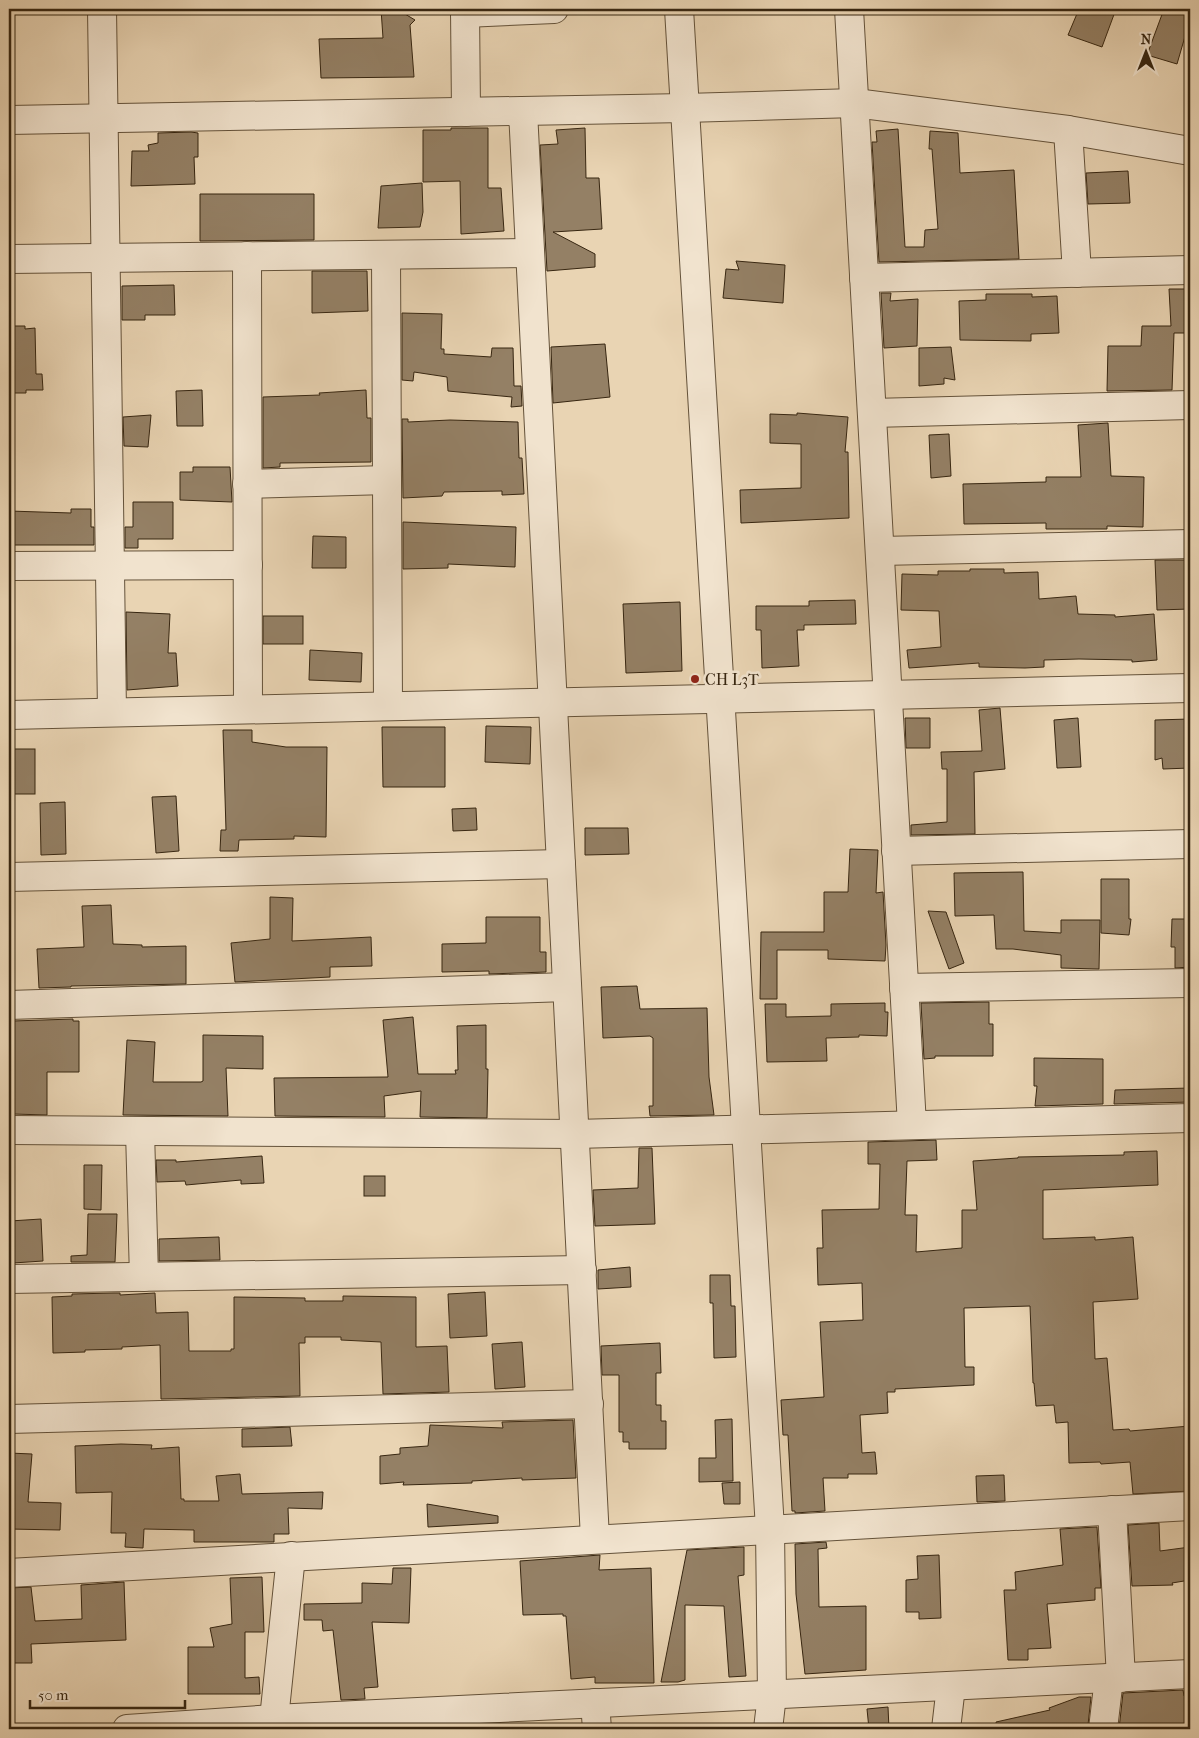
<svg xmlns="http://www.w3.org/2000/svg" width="1199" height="1738" font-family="'IM FELL French Canon',serif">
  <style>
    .building { fill: #948065; stroke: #372611 }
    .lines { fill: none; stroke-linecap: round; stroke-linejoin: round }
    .minor-casing { stroke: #64523a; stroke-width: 30 }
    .minor { stroke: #f1e3ce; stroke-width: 28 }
    .poi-dot { fill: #8f2418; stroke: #f1e3ce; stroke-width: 2 }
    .labels { text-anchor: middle; stroke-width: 5; stroke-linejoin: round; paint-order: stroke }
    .poi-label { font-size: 16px; fill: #372611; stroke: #f1e3ce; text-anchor: start }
  </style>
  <rect width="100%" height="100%" fill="#e9d4b3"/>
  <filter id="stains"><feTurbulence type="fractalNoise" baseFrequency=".004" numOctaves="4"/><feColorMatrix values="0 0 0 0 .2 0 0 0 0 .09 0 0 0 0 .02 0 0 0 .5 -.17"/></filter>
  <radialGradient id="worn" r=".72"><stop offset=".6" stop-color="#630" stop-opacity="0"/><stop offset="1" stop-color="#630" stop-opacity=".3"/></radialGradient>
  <g class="building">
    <path d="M381,9H405V14L415,20L410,25L414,77L321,78L319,39L383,38Z"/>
    <path d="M1079,9H1116L1102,47L1068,35Z"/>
    <path d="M1164,9H1190V34L1186,33L1177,64L1147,55Z"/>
    <path d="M451,128H488V188H501L504,231L461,234L460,181L423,182V130H451Z"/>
    <path d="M585,128L586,178H599L602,229L553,232L595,254V267L547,271L540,145L558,144L556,130Z"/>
    <path d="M898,129L905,247H924L925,230L938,229L932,149H929L930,131L958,133L960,173L1014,170L1019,259L879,262L872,142H877L876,131Z"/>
    <path d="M191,132L198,133V157H194L195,184L131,186L132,151H149L148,145L158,143V133Z"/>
    <path d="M1128,171L1130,203L1088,204L1086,173Z"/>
    <path d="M422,183L423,212L420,227L378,228L381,186Z"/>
    <path d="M200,194H314V240L200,241Z"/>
    <path d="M736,261L785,265L783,303L723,298L726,269L739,270Z"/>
    <path d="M312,271H367L368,311L312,313Z"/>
    <path d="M174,285L175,315H145V320H122V286Z"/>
    <path d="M1169,289H1190V333H1174L1172,390L1107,391L1108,346H1141L1142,326H1171Z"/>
    <path d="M881,293H891L890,301L918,299L917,346L884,348Z"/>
    <path d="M986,294H1032V297L1057,296L1059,333L1031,334V341L960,340L959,301L986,300Z"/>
    <path d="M402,313L442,314L441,349H444V354L491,357L492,348H513L514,386H521L522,406L511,407L512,397L448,391L447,377L414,372L413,381L402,380Z"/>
    <path d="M9,326H25V329L35,328L36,374H42L43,390H26V393H10Z"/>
    <path d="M605,344L610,397L553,403L551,347Z"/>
    <path d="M951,347L955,380L944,378V384L919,386V348Z"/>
    <path d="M202,390L203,426H177L176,391Z"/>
    <path d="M366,390L367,418H371V462L280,463V467L263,468V397L320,395L319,393Z"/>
    <path d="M797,413L848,417L845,452H848L849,518L741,523L740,490L801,488V444L770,443V414L797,415Z"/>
    <path d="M151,415L148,447L124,446L123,417Z"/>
    <path d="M402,419H408V422L450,420L518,422L519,458H522L524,494L502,495V491L444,492L442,496L403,498Z"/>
    <path d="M1108,423L1111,476L1144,477L1143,527L1107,526V529H1046V523L964,524L963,484L1046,482V477H1081L1078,425Z"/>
    <path d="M949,434L951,476L931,478L929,435Z"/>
    <path d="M193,467H230L232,502L180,500V472H193Z"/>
    <path d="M133,502H173V539H138V548H125V527H133Z"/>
    <path d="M71,509H91V527H94V545H9V511L71,513Z"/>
    <path d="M403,522L516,527L515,567L448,564V568L403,569Z"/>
    <path d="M313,536L346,537V568H312Z"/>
    <path d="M1155,560H1189L1190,609L1157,610Z"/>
    <path d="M970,569H1004V573L1038,572L1039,599L1076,596L1078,614L1115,615V617L1154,614L1157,660L1132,662V660L1079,659L1044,660V667L1025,668L979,667V663L909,668L907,650L941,647L939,611L901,610L902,574L938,575V571H970Z"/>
    <path d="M855,600L856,624L804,625V630H797L799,666L762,668L761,630H756V606H809V601Z"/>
    <path d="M680,602L682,671L626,673L623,604Z"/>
    <path d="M126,612L170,614L168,653H176L178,686L127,690Z"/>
    <rect x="263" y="616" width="40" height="28"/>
    <path d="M310,650L362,653L361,682L309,680Z"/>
    <path d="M1000,708L1005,769L974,772L975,834L911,835V825L947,822V769H942L941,752L982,751L979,710Z"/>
    <path d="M905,718H930V748H906Z"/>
    <path d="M1078,718L1081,767L1057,768L1054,720Z"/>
    <path d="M1190,719V768L1163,769L1162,758L1155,760V720Z"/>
    <path d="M486,726L531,727L530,764L485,762Z"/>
    <path d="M382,727H445V787H383Z"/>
    <path d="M223,730H252V742L286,747H327L326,837L294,836V839L239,840L238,851H220L221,830H226Z"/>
    <rect x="9" y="749" width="26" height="45"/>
    <path d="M176,796L179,851L156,853L152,797Z"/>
    <path d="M65,802L66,854L41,855L40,803Z"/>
    <path d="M476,808L477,830L453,831L452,809Z"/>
    <path d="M585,828H628L629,854L585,855Z"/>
    <path d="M850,849L878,850L876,893L883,892L886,945L885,961L828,959V950H777V999H760L761,932H824V892H848Z"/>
    <path d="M1023,872L1024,931L1061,933V920H1100L1099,969L1061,968V955L1013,949H996L994,915L955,916L954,873Z"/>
    <path d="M1101,879H1129V919H1131L1129,935L1101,933Z"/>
    <path d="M270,897L293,898L292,941L371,937L372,966L330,967V977L235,982L231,943L270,939Z"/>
    <path d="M111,905L113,944L142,945V947L186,946V984L71,986V987L39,988L37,949L84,947L82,906Z"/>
    <path d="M928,911L946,912L964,963L949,969Z"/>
    <path d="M486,917H540V952H546V972L489,974V971L442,972V944L486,943Z"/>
    <path d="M1172,919H1190V967L1175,968V947H1171Z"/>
    <path d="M637,986L640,1009L707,1008L709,1077L714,1115L650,1116L649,1106H653V1038L650,1036L603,1038L601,987Z"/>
    <path d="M989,1002V1024H993V1056H935V1058L924,1059L921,1003Z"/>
    <path d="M885,1003V1012H888L887,1036L859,1035V1037L826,1038L827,1061L767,1062L765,1004H786V1017L831,1016V1004Z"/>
    <path d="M413,1017L418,1074H456L455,1070H458L457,1026L486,1025V1069H488L487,1118L420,1117L421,1091L384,1096L385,1117L275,1116L274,1078L388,1077L383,1020Z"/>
    <path d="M73,1019V1021H79V1072H47V1115L13,1114V1021Z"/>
    <path d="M203,1035L263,1036V1069L226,1068L228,1116L123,1115L127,1040L155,1042L153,1082H201L203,1081Z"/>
    <path d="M1034,1058L1103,1059V1104L1035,1106L1037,1086H1034Z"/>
    <path d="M1190,1088V1102L1114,1104L1115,1090Z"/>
    <path d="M936,1140L937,1160L907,1161L905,1215H917L916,1252L962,1248V1210H977L973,1161L1018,1158V1157L1124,1155V1152L1157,1151L1158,1185L1043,1190V1239L1095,1237V1240L1133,1237L1138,1299L1093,1302L1095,1359L1107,1358L1113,1430L1129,1429L1130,1431L1190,1426V1491L1133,1494L1130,1462L1101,1464L1100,1462L1069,1463L1068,1422L1056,1423L1054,1405L1036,1406L1034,1383H1033L1030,1306L964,1308L965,1367H974V1385L895,1389V1392H887L888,1413L860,1415L862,1453L875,1452L877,1474H848V1478H823L825,1511L795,1513V1511H792L788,1435H783L781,1400L824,1397L820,1322L863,1320L862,1283L818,1285L817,1248H823L822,1210L879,1209L880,1164H868V1142Z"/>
    <path d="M639,1148H652L655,1224L595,1226L593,1190L638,1188Z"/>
    <path d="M262,1156L264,1183L241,1184V1180L186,1185L185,1181L157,1182L156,1160H176V1162Z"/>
    <path d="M84,1165H102L101,1210L84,1209Z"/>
    <rect x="364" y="1176" width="21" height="20"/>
    <path d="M88,1214H117L115,1262H71V1256L87,1255Z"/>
    <path d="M41,1219L43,1261L13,1263L10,1221Z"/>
    <path d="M219,1237L220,1260L159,1261V1239Z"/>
    <path d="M630,1267L631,1287L598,1289V1270Z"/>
    <path d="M710,1275H730L731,1306H735L736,1357L714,1358L713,1303H710Z"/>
    <path d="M485,1292L487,1336L450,1338L448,1294Z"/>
    <path d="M114,1293H120V1295L155,1293L156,1313L188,1312L189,1351H231V1349H234V1297L305,1298V1301H343V1296L416,1297V1347L447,1346L449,1392L383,1394L381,1342L341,1340V1337H305V1343H299L300,1396L161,1399L160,1345L122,1347V1349L85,1350V1352L53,1353L52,1297L72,1296V1294Z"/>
    <path d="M522,1342L525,1387L495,1389L492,1344Z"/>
    <path d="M660,1343L661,1373H656V1405H661V1421H666V1449H629V1442H623V1432H619V1375H602L601,1346Z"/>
    <path d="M732,1419L733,1481L699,1482V1458H716L715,1420Z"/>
    <path d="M573,1420L576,1478L522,1480V1478L472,1481V1483L403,1485L404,1482L380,1484V1456L400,1454V1448L428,1446L430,1425L503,1428L502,1422Z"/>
    <path d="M290,1427L292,1446L242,1447V1429Z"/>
    <path d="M121,1444L152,1445L151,1449L179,1447L181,1499H184V1501H219L216,1476L240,1474L242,1494L323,1492L322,1509L288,1508L289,1534H274V1542H194V1530L144,1529L143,1548L125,1547L126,1533H111L112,1492L76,1493L75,1446Z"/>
    <path d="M9,1453L32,1454L28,1502L61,1503L60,1530L9,1529Z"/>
    <path d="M1004,1475L1005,1501L977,1502L976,1476Z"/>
    <path d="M740,1482V1504H724L722,1483Z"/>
    <path d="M427,1504L498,1516V1523L428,1527Z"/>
    <path d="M1159,1523L1160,1551L1190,1547V1580L1172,1583L1173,1585L1132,1586L1128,1525Z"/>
    <path d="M1097,1527L1101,1588H1095V1600L1047,1604L1051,1648L1028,1649V1660H1008L1004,1590H1016L1015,1572L1063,1565L1060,1529Z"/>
    <path d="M826,1542L827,1548L818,1549L819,1607L866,1606V1670L805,1674L796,1594L795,1544Z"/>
    <path d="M744,1547V1575L738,1576L746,1676L729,1677L724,1606L685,1605V1680L678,1682H661L687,1550Z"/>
    <path d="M600,1555L599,1570L651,1568L654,1683H595V1677L571,1679L566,1616H563V1614L523,1615L520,1561Z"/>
    <path d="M939,1555L941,1618L919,1619V1612H906V1580L918,1579L917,1556Z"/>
    <path d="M393,1568H411L409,1623L372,1622L378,1687L364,1688L365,1699L341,1700L333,1630L323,1631L322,1620H304V1604L362,1603V1583L392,1584Z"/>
    <path d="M262,1577L264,1632H245V1678L259,1677L260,1694H188V1647H214L210,1628L232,1624L230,1578Z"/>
    <path d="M124,1582L126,1640L31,1644L32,1663H9V1588L31,1587L35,1621L82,1619L81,1585Z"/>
    <path d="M1183,1690L1184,1696H1190V1729H1119L1123,1693Z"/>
    <path d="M1079,1697H1091L1088,1725L1063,1729H997L996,1722L1050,1710L1049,1708Z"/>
    <path d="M888,1707L889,1729H869L867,1709Z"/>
  </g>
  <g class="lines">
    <defs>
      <g id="minor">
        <path d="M102,9L112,712"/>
        <path d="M465,9L466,112"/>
        <path d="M679,9L770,1529L772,1695L768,1729"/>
        <path d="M849,9L912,1125"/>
        <path d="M465,13L554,9"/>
        <path d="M523,111L595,1539"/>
        <path d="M9,120L685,108L855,103L1068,130L1190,151"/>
        <path d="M1068,130L1077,273"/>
        <path d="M386,255L388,706"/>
        <path d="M247,256L248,709"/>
        <path d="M9,259L530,253"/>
        <path d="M864,278L1190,270"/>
        <path d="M872,413L1190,405"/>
        <path d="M247,484L387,480"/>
        <path d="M880,551L1190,544"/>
        <path d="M9,566L248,565"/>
        <path d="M9,715L1190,688"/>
        <path d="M896,851L1190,844"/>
        <path d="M9,877L561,864"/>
        <path d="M904,988L1190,983"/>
        <path d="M9,1005L567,987"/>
        <path d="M9,1130L575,1134L1190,1118"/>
        <path d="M140,1131L144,1277"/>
        <path d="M9,1279L582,1270"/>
        <path d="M9,1419L589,1404"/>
        <path d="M1112,1510L1121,1678"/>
        <path d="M9,1573L1190,1506"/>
        <path d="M595,1703L597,1729"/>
        <path d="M127,1729L274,1719L1190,1674"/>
        <path d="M275,1729L274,1719L291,1556"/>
        <path d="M946,1729L951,1686"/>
        <path d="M1103,1729L1109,1678"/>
      </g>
    </defs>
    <use href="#minor" class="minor-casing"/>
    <use href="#minor" class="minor"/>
  </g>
  <circle class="poi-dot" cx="695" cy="679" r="5"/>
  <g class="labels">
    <g class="poi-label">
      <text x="705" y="685">CH L3T</text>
    </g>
  </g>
  <rect width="1199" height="1738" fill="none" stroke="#e9d4b3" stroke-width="30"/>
  <rect x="10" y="10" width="1179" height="1718" fill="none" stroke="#372611" stroke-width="2.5"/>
  <rect x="15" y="15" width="1169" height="1708" fill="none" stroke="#372611"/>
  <g transform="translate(1146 52)" stroke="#f1e3ce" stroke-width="4" paint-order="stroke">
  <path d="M0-4L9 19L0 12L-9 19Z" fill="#372611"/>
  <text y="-8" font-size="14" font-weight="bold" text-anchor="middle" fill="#372611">N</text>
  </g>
  <path d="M30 1700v8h155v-8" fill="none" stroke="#372611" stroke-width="2.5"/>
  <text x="38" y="1700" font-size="15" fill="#372611" stroke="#f1e3ce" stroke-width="4" paint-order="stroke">50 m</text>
  <rect width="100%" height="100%" filter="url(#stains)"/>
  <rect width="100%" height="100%" fill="url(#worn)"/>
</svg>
